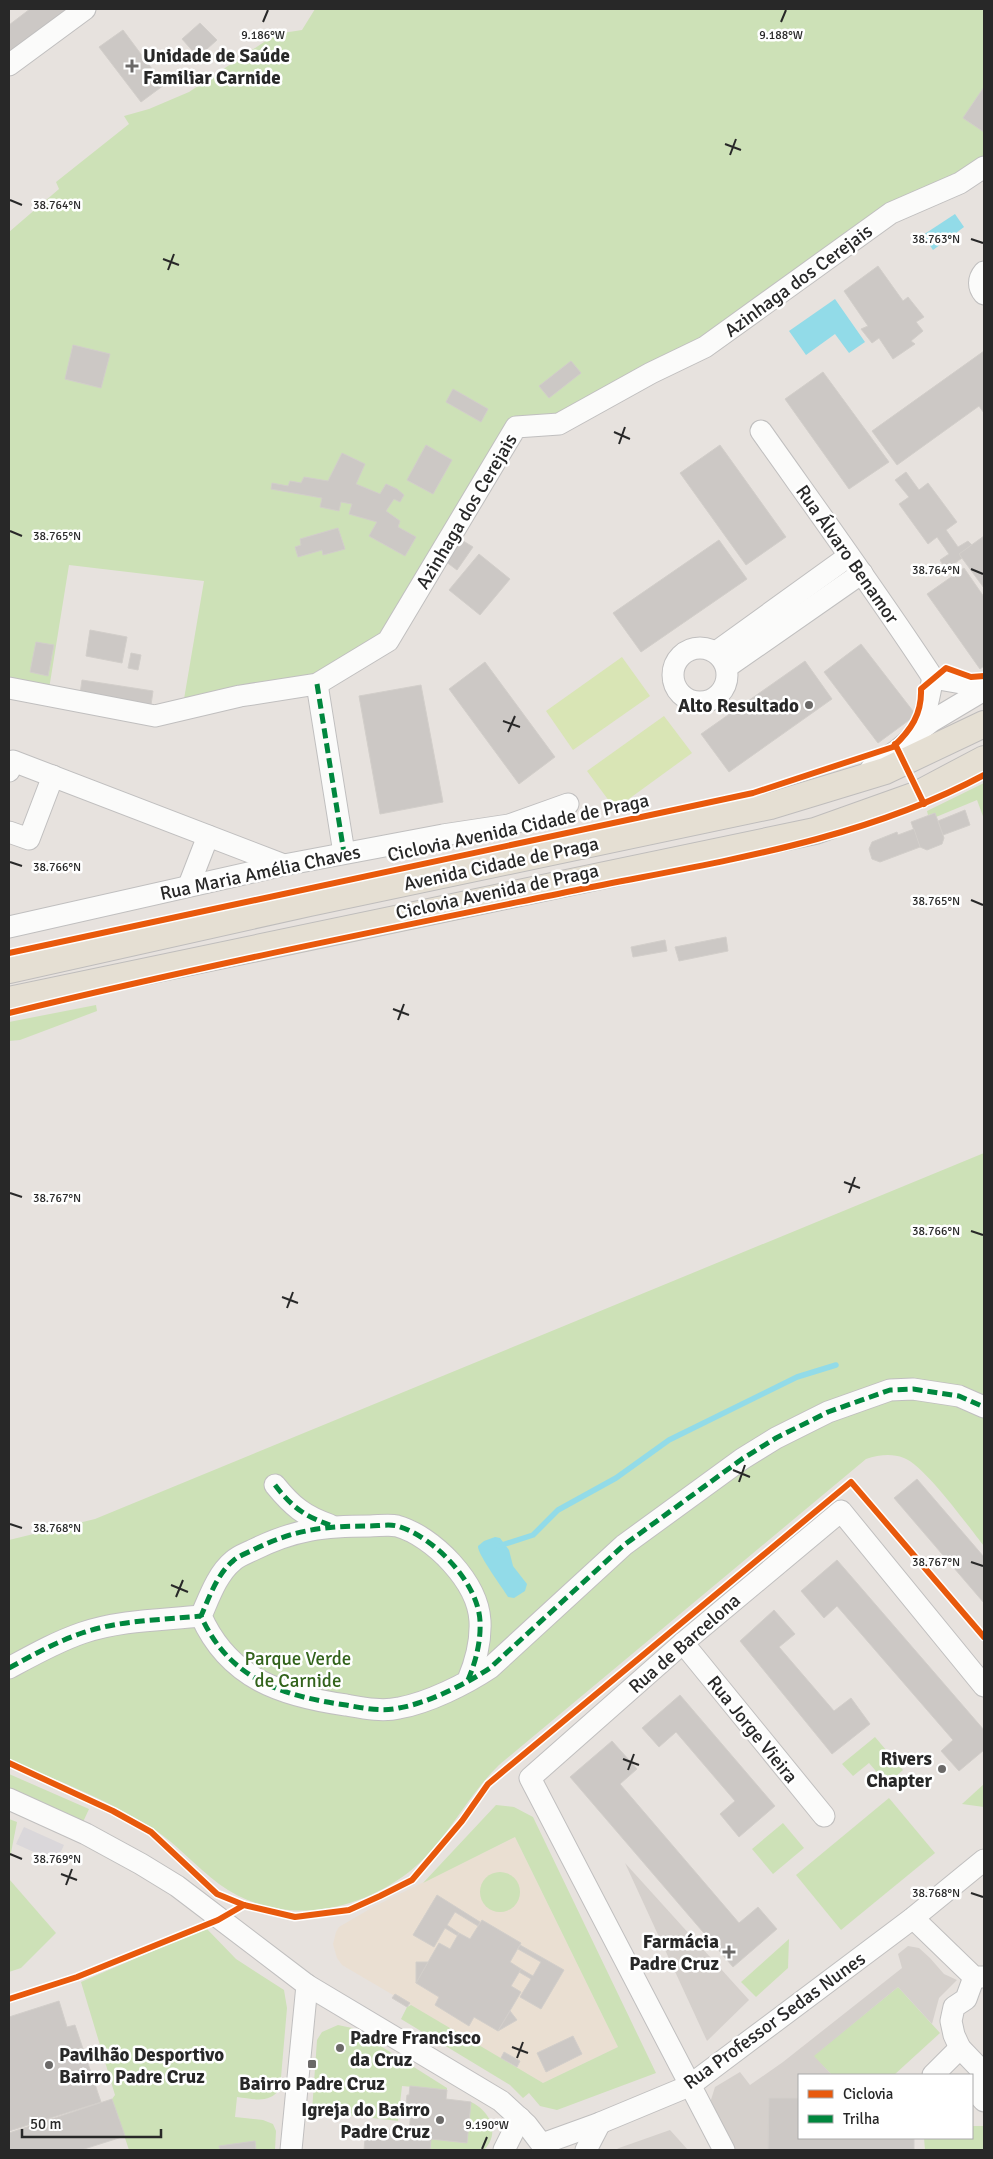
<svg xmlns="http://www.w3.org/2000/svg" width="993" height="2159" font-family="Signika,sans-serif">
  <style>
    .industrial { fill: #dad7da }
    .education { fill: #eadfd2 }
    .green { fill: #cde1b7 }
    .pitch { fill: #d9e5b5 }
    .plaza { fill: #d5d0cc }
    .water { fill: #92dbe8 }
    .lines { fill: none; stroke-linecap: round; stroke-linejoin: round }
    .stream { stroke: #92dbe8; stroke-width: 5.5 }
    .building { fill: #ccc8c5; stroke: #d2ceca }
    .minor-casing { stroke: #c0bfbf; stroke-width: 23 }
    .major-casing { stroke: #bfbdbc; stroke-width: 28 }
    .minor { stroke: #fbfbfa; stroke-width: 21 }
    .major { stroke: #e5dfd3; stroke-width: 26 }
    .quiet { stroke: #00873e; stroke-width: 5; stroke-dasharray: 10 5; stroke-linecap: butt }
    .cycleway-casing { stroke: #fff; stroke-width: 9 }
    .cycleway { stroke: #e8590c; stroke-width: 6 }
    .ticks { fill: none; stroke: #282828; stroke-width: 2 }
    .poi-dot { fill: #6b6968; stroke: #fff; stroke-width: 2 }
    .labels { text-anchor: middle; stroke-width: 5; stroke-linejoin: round; paint-order: stroke }
    .poi-label { font-size: 19px; font-weight: bold; fill: #282828; stroke: #fff; text-anchor: end }
    .street-label { font-size: 19px; fill: #282828; stroke: #fff }
    .park-label { font-size: 19px; fill: #32631b; stroke: #fff }
    .ticks-label { font-size: 12px; text-anchor: middle; fill: #282828; stroke: #fff; stroke-width: 5; stroke-linejoin: round; paint-order: stroke }
  </style>
  <rect width="100%" height="100%" fill="#e7e2de"/>
  <path class="industrial" d="M24,1827L64,1845L56,1862L16,1844Z"/>
  <path class="education" d="M515,1837L618,2047L543,2083L342,1965L337,1958L333,1944L336,1932L339,1927L375,1906Z"/>
  <g class="green">
    <path d="M315,9H984V164L687,349L560,415L510,422L384,635L315,677L183,705L204,581L69,565L49,689L9,683V232L59,189L56,182L129,124L124,116L149,109L189,92L276,34L302,30Z"/>
    <path d="M984,783V819L977,800L936,817L935,813L928,815L927,811Z"/>
    <path d="M96,1005L97,1011L20,1040L9,1041V1022Z"/>
    <path d="M984,1153V1546C968,1526 925,1466 904,1458C891,1453 879,1455 866,1459L499,1765C465,1798 446,1843 409,1872C354,1914 278,1927 219,1884C196,1867 177,1844 152,1828C108,1800 57,1780 9,1760V1540L95,1519Z"/>
    <path d="M875,1737L903,1770L887,1784L869,1763L853,1776L842,1764Z"/>
    <path d="M9,1774L89,1809L83,1822L9,1789Z"/>
    <path d="M984,1784V1807L962,1804Z"/>
    <path d="M889,1798L935,1853L841,1930L796,1875Z"/>
    <path d="M496,1805L514,1807L533,1817L656,2073L557,2110L540,2106L529,2093L523,2098L510,2085L401,2019L407,2007L411,2005L543,2083L618,2047L515,1837L423,1883Z"/>
    <path d="M9,1819L17,1822L9,1863Z"/>
    <path d="M783,1823L804,1848L773,1874L752,1849Z"/>
    <circle cx="500" cy="1892" r="20"/>
    <path d="M9,1879L56,1933L21,1968L9,1972Z"/>
    <path d="M206,1928L236,1959L284,1990L287,2008L280,2089C269,2104 254,2099 237,2097L235,2117L263,2120L273,2124L276,2131L275,2150H129L112,2099L115,2095L81,1982Z"/>
    <path d="M789,1939L788,1968L756,1997L741,1982Z"/>
    <path d="M898,1987L940,2033L894,2075H832L813,2056Z"/>
    <path d="M338,2025L352,2028L447,2088V2090L402,2086L398,2121L312,2111L317,2040L322,2032Z"/>
    <path d="M471,2102C490,2111 501,2133 484,2150H430L431,2139L467,2143Z"/>
    <path d="M972,2126H984V2150H925L924,2138L960,2139L972,2138Z"/>
  </g>
  <g class="pitch">
    <path d="M622,657L650,696L573,750L546,711Z"/>
    <path d="M664,716L692,753L615,809L587,771Z"/>
  </g>
  <g class="plaza">
    <path d="M625,1863L749,2000L707,2041Z"/>
    <path d="M908,1946L919,1948L930,1958L944,1974L957,1980L939,1998L932,2024L898,1987L814,2056L832,2075H799V2098H769L768,2150H729L710,2103L715,2087L740,2072L750,2085L783,2062L902,1968L898,1954Z"/>
    <path d="M670,2130L688,2150H615L619,2148Z"/>
  </g>
  <g class="water">
    <path d="M955,214L964,227L933,250L923,235Z"/>
    <path d="M835,299L865,342L849,353L835,334L806,355L789,331Z"/>
    <path d="M495,1537L500,1538L509,1550L513,1566L527,1584L525,1591L514,1598L508,1597C503,1588 477,1554 478,1546L484,1541Z"/>
  </g>
  <g class="lines">
    <path class="stream" d="M499,1546L533,1535L558,1510L616,1478L669,1440L797,1377L836,1365"/>
  </g>
  <g class="building">
    <path d="M30,9H75L9,58V25Z"/>
    <path d="M200,23L217,40L198,57L182,39Z"/>
    <path d="M123,30L164,85L141,102L99,47Z"/>
    <path d="M984,87V132L963,118Z"/>
    <path d="M878,266L903,301L908,297L924,317L916,322L923,331L911,341L915,344L893,359L879,338L872,343L861,329L868,326L844,291Z"/>
    <path d="M73,345L110,354L101,388L65,379Z"/>
    <path d="M984,351V413L979,406L897,465L872,431Z"/>
    <path d="M571,361L581,373L549,398L539,386Z"/>
    <path d="M823,372L889,462L849,489L785,399Z"/>
    <path d="M453,389L488,409L481,422L446,402Z"/>
    <path d="M426,445L452,460L433,494L407,480Z"/>
    <path d="M720,445L786,537L746,565L680,473Z"/>
    <path d="M342,453L365,464L356,484L380,494L386,484L397,489L404,495L400,502L394,499L386,511L400,521L398,527L416,537L405,556L369,536L377,522L349,514L352,504L341,502L339,511L320,507L322,498L271,489L272,483L288,486L290,481L301,483L304,477L328,481Z"/>
    <path d="M906,472L919,490L928,483L957,522L946,530L958,547L968,541L972,545L959,554L962,558L946,570L940,560L949,554L937,537L928,544L899,504L909,497L895,480Z"/>
    <path d="M338,528L345,549L323,555L322,550L298,557L295,547L301,545L300,539Z"/>
    <path d="M984,536V588L959,554Z"/>
    <path d="M460,539L473,547L457,570L445,561Z"/>
    <path d="M719,540L747,579L641,652L613,613Z"/>
    <path d="M479,554L510,579L480,615L449,590Z"/>
    <path d="M964,568L984,597V666L980,669L927,594Z"/>
    <path d="M90,630L127,637L122,663L86,656Z"/>
    <path d="M36,642L54,645L48,676L30,672Z"/>
    <path d="M861,644L916,715L878,743L824,672Z"/>
    <path d="M131,653L141,655L138,670L128,668Z"/>
    <path d="M805,661L832,699L729,772L701,734Z"/>
    <path d="M485,662L555,757L519,784L449,689Z"/>
    <path d="M82,680L153,691L151,705L80,694Z"/>
    <path d="M421,685L443,802L380,814L359,696Z"/>
    <path d="M965,810L970,825L943,835L938,821Z"/>
    <path d="M935,813L944,838L942,844L927,850L920,847L911,822Z"/>
    <path d="M914,829L920,847L880,862L872,859L869,849L872,842L897,832L898,835Z"/>
    <path d="M726,937L728,951L679,961L675,947Z"/>
    <path d="M665,940L667,951L633,957L631,947Z"/>
    <path d="M917,1479L984,1557V1603L894,1498Z"/>
    <path d="M837,1560L984,1730V1750L959,1771L941,1751L953,1740L837,1606L824,1618L801,1591Z"/>
    <path d="M774,1610L795,1634L779,1647L834,1711L851,1698L870,1724L832,1754L740,1641Z"/>
    <path d="M680,1695L775,1806L739,1837L720,1814L735,1801L676,1732L659,1747L642,1728Z"/>
    <path d="M612,1741L637,1769L620,1784L739,1923L758,1907L777,1929L733,1967L570,1777Z"/>
    <path d="M437,1895L480,1922L478,1926L455,1912L447,1925L459,1933L458,1936L445,1928L434,1947L413,1935Z"/>
    <path d="M482,1920L521,1943L510,1962L521,1969L511,1986L521,1992L498,2031L474,2017L469,2026L435,2005L439,1997L416,1983L439,1943L450,1949L459,1933L470,1939Z"/>
    <path d="M520,1945L564,1970L541,2009L520,1997L531,1979L519,1972L521,1969L533,1976L541,1962L518,1949Z"/>
    <path d="M416,1962H428L416,1983Z"/>
    <path d="M395,1994L410,2003L407,2007L392,1998Z"/>
    <path d="M59,2001L67,2027L75,2025L101,2102L9,2131V2017Z"/>
    <path d="M510,2011L517,2020L498,2031Z"/>
    <path d="M573,2036L582,2054L546,2072L537,2053Z"/>
    <path d="M504,2052L520,2061L517,2067L501,2058Z"/>
    <path d="M410,2086L447,2090L446,2099L471,2102L467,2143L431,2139L430,2150H364L366,2127L409,2131L411,2112H405L407,2095H409Z"/>
    <path d="M769,2098H799V2138H914V2150H768Z"/>
    <path d="M112,2099L125,2136L81,2150H9V2133Z"/>
    <path d="M255,2141L256,2150H220L219,2146Z"/>
  </g>
  <g class="lines">
    <defs>
      <g id="minor">
        <path d="M9,65L85,9"/>
        <path d="M984,272C978,279 978,287 984,294"/>
        <path d="M761,431C819,513 878,594 933,678"/>
        <circle cx="700" cy="675" r="27"/>
        <path d="M716,652L849,556"/>
        <path d="M727,667L862,573"/>
        <path d="M317,684L344,853"/>
        <path d="M9,688L155,716L240,696L317,684L388,641L516,427L559,424L651,373L705,347L891,213L960,183L984,167"/>
        <path d="M915,734L932,721L984,690"/>
        <path d="M871,769C887,757 908,746 919,728C927,714 929,694 933,678L967,684L984,685"/>
        <path d="M9,771L13,761L284,865"/>
        <path d="M9,832L29,839L53,776"/>
        <path d="M189,885L208,836"/>
        <path d="M9,927L284,865L443,835L509,825L568,804"/>
        <path d="M275,1485C292,1506 304,1516 330,1525"/>
        <path d="M683,1643L824,1816"/>
        <path d="M9,1668C33,1655 56,1642 82,1633C120,1620 162,1620 201,1616"/>
        <path d="M468,1680C476,1661 481,1641 480,1621C478,1582 433,1536 397,1526C389,1524 378,1526 370,1526C325,1526 295,1529 253,1550C247,1553 238,1556 233,1561C217,1574 209,1598 201,1616C229,1679 282,1696 346,1705C363,1708 382,1712 399,1708C428,1703 466,1684 490,1668L624,1545L742,1459L776,1438L828,1412L890,1390L913,1389L959,1396L984,1407"/>
        <path d="M9,1799L86,1834L141,1864L177,1886L307,1985L501,2101L527,2125L546,2150"/>
        <path d="M913,1918L974,1977H984"/>
        <path d="M960,2048L954,2035L951,2021L954,2007L966,1999L974,1977"/>
        <path d="M933,2075L960,2048L984,2073"/>
        <path d="M984,2079L974,2090L984,2101"/>
        <path d="M542,2144L600,2123L689,2086L913,1918L984,1860"/>
        <path d="M291,2150L307,1985"/>
        <path d="M504,2150L520,2118"/>
        <path d="M586,2150L600,2123"/>
        <path d="M724,2150L530,1778L683,1643L841,1511L984,1686"/>
      </g>
      <g id="major">
        <path d="M9,970L309,903L770,806L885,771L984,724"/>
        <path d="M9,1000L815,831L916,795L984,759"/>
      </g>
    </defs>
    <use href="#minor" class="minor-casing"/>
    <use href="#major" class="major-casing"/>
    <use href="#minor" class="minor"/>
    <use href="#major" class="major"/>
    <g class="quiet">
      <path d="M317,684L344,853"/>
      <path d="M275,1485C292,1507 304,1516 330,1525"/>
      <path d="M9,1668C33,1655 56,1642 82,1633C120,1620 162,1620 201,1616"/>
      <path d="M468,1680C476,1661 481,1641 480,1621C478,1582 433,1536 397,1526C389,1524 378,1526 370,1526C325,1526 295,1529 253,1550C247,1553 238,1556 233,1561C217,1574 209,1598 201,1616C229,1679 282,1696 346,1705C363,1708 382,1712 399,1708C428,1703 466,1684 490,1668L624,1545L742,1459L776,1438L828,1412L890,1390L913,1389L959,1396L984,1407"/>
    </g>
    <defs>
      <g id="cycleway">
        <path d="M895,744L924,804"/>
        <path d="M9,953L753,793L893,747C911,730 922,714 921,689L946,668L971,677L984,676"/>
        <path d="M9,1013C197,967 387,929 577,890C715,862 859,842 984,775"/>
        <path d="M9,1763L113,1811L151,1832L217,1894L244,1905"/>
        <path d="M9,1999L77,1977L218,1920L244,1905L295,1917L349,1910L380,1896L412,1880L462,1821L488,1784L851,1482L984,1637"/>
      </g>
    </defs>
    <use href="#cycleway" class="cycleway-casing"/>
    <use href="#cycleway" class="cycleway"/>
  </g>
  <path class="ticks" d="M263,22L268,10M781,22L786,10M725,144L741,150M730,155L736,139M10,200L22,205M971,239L983,243M163,259L179,265M168,270L174,254M614,432L630,439M619,444L625,427M10,531L22,536M971,569L983,574M503,721L520,727M508,732L515,716M10,862L22,866M971,900L983,905M393,1009L409,1015M398,1020L404,1004M844,1182L860,1188M10,1193L22,1197M849,1193L855,1177M971,1231L983,1235M282,1297L298,1303M287,1308L293,1292M733,1470L750,1477M739,1482L745,1465M10,1524L22,1528M971,1562L983,1566M171,1585L188,1592M176,1597L183,1580M623,1759L639,1765M628,1770L634,1754M10,1854L22,1859M61,1874L77,1880M66,1885L72,1869M971,1893L983,1897M512,2047L528,2053M517,2058L523,2042M482,2149L487,2137"/>
  <g class="poi-dot">
    <path d="M129.5 58.5h5v5h5v5h-5v5h-5v-5h-5v-5h5z"/>
    <circle cx="809" cy="705" r="5"/>
    <circle cx="942" cy="1769" r="5"/>
    <path d="M726.5 1944.5h5v5h5v5h-5v5h-5v-5h-5v-5h5z"/>
    <circle cx="340" cy="2048" r="5"/>
    <rect x="307" y="2059" width="10" height="10" rx="2.5"/>
    <circle cx="49" cy="2065" r="5"/>
    <circle cx="440" cy="2120" r="5"/>
  </g>
  <g class="labels">
    <g class="poi-label">
      <text x="143" y="62" text-anchor="start">Unidade de Saúde<tspan x="143" dy="22">Familiar Carnide</tspan></text>
      <text x="799" y="712">Alto Resultado</text>
      <text x="932" y="1765">Rivers<tspan x="932" dy="22">Chapter</tspan></text>
      <text x="719" y="1948">Farmácia<tspan x="719" dy="22">Padre Cruz</tspan></text>
      <text x="350" y="2044" text-anchor="start">Padre Francisco<tspan x="350" dy="22">da Cruz</tspan></text>
      <text x="59" y="2061" text-anchor="start">Pavilhão Desportivo<tspan x="59" dy="22">Bairro Padre Cruz</tspan></text>
      <text x="312" y="2090" text-anchor="middle">Bairro Padre Cruz</text>
      <text x="430" y="2116">Igreja do Bairro<tspan x="430" dy="22">Padre Cruz</tspan></text>
    </g>
    <g class="street-label">
      <text transform="translate(798 280) rotate(-36)" y="7">Azinhaga dos Cerejais</text>
      <text transform="translate(466 511) rotate(-59)" y="7">Azinhaga dos Cerejais</text>
      <text transform="translate(848 554) rotate(55)" y="7">Rua Álvaro Benamor</text>
      <text transform="translate(518 827) rotate(-12)" y="7">Ciclovia Avenida Cidade de Praga</text>
      <text transform="translate(501 863) rotate(-12)" y="7">Avenida Cidade de Praga</text>
      <text transform="translate(260 872) rotate(-12)" y="7">Rua Maria Amélia Chaves</text>
      <text transform="translate(497 891) rotate(-12)" y="7">Ciclovia Avenida de Praga</text>
      <text transform="translate(684 1643) rotate(-41)" y="7">Rua de Barcelona</text>
      <text transform="translate(753 1729) rotate(51)" y="7">Rua Jorge Vieira</text>
      <text transform="translate(774 2020) rotate(-36)" y="7">Rua Professor Sedas Nunes</text>
    </g>
    <g class="park-label">
      <text x="298" y="1665">Parque Verde<tspan x="298" dy="22">de Carnide</tspan></text>
    </g>
  </g>
  <g class="ticks-label">
    <text x="263" y="39">9.186°W</text>
    <text x="781" y="39">9.188°W</text>
    <text x="57" y="209">38.764°N</text>
    <text x="936" y="243">38.763°N</text>
    <text x="57" y="540">38.765°N</text>
    <text x="936" y="574">38.764°N</text>
    <text x="57" y="871">38.766°N</text>
    <text x="936" y="905">38.765°N</text>
    <text x="57" y="1202">38.767°N</text>
    <text x="936" y="1235">38.766°N</text>
    <text x="57" y="1532">38.768°N</text>
    <text x="936" y="1566">38.767°N</text>
    <text x="57" y="1863">38.769°N</text>
    <text x="936" y="1897">38.768°N</text>
    <text x="487" y="2129">9.190°W</text>
  </g>
  <rect width="993" height="2159" fill="none" stroke="#282828" stroke-width="20"/>
  <rect x="798" y="2074" width="175" height="65" fill="#ffffff" stroke="#a9a9a9"/>
  <rect x="808" y="2090" width="25" height="8" fill="#e8590c" stroke="#a9a9a9"/>
  <text x="843" y="2099" font-size="15" fill="#282828">Ciclovia</text>
  <rect x="808" y="2115" width="25" height="8" fill="#00873e" stroke="#a9a9a9"/>
  <text x="843" y="2124" font-size="15" fill="#282828">Trilha</text>
  <path d="M22 2129v8h139v-8" fill="none" stroke="#282828" stroke-width="2.5"/>
  <text x="30" y="2129" font-size="15" fill="#282828" stroke="#ffffff" stroke-width="4" paint-order="stroke">50 m</text>
</svg>
